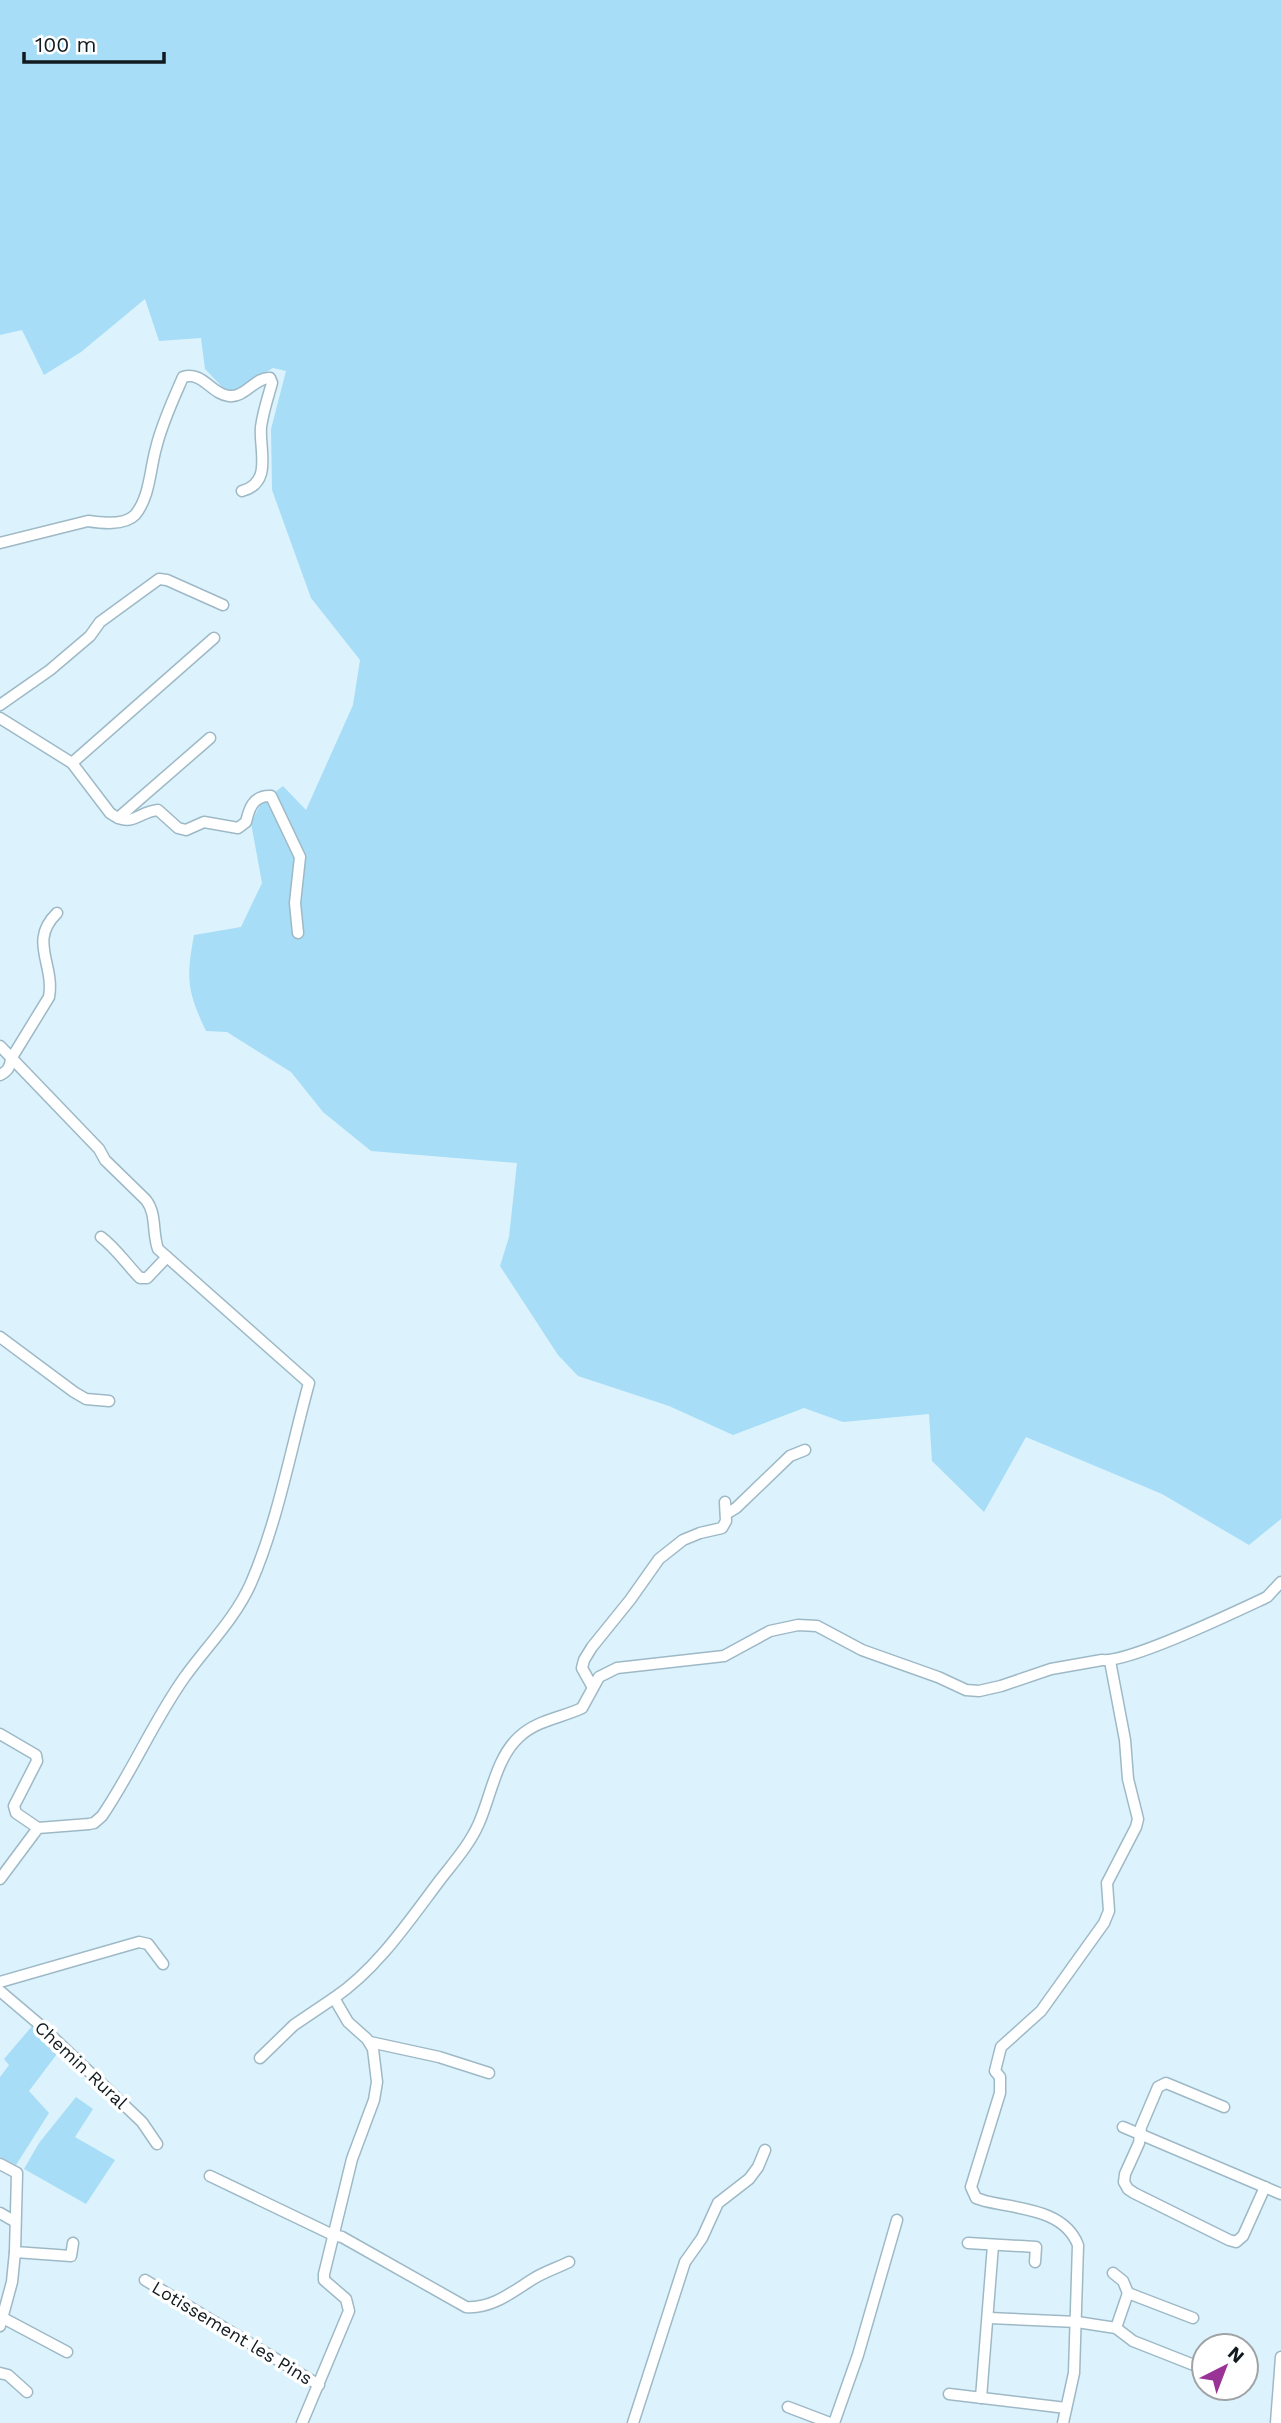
<svg xmlns="http://www.w3.org/2000/svg" width="1281" height="2423" font-family="'Work Sans',sans-serif">
  <style>
    .green { fill: #a7ddf6 }
    .lines { fill: none; stroke-linecap: round; stroke-linejoin: round }
    .minor-casing { stroke: #9eb9c6; stroke-width: 13 }
    .minor { stroke: #fff; stroke-width: 10 }
    .labels { text-anchor: middle; stroke-width: 7; stroke-linejoin: round; paint-order: stroke }
    .street-label { font-size: 18px; fill: #101a1f; stroke: #fff }
  </style>
  <rect width="100%" height="100%" fill="#dcf3fe"/>
  <g class="green">
    <path d="M0,0H1281V1519L1249,1545L1162,1494L1026,1437L984,1512L932,1461L929,1414L843,1422L804,1408L733,1435L669,1406L578,1376L558,1355L500,1266L509,1237L517,1163L371,1151L323,1112L291,1072L227,1032L206,1031C187,991 186,979 194,935L241,927L262,883L251,823L261,803L283,786L306,810L353,705L360,660L311,598L272,490L271,429L286,371L273,368L229,394L205,369L201,338L159,341L145,299L81,352L44,375L22,330L0,335Z"/>
    <path d="M33,2025L60,2050L29,2091L49,2113L16,2165L0,2157V2077L9,2065L4,2059Z"/>
    <path d="M76,2097L93,2109L75,2137L115,2160L86,2204L24,2169L39,2143Z"/>
  </g>
  <g class="lines">
    <defs>
      <g id="minor">
        <path d="M0,543L88,521C101,523 124,526 135,515C150,497 150,469 156,448C162,423 173,400 183,377C203,371 211,394 229,396C245,398 255,377 270,378L272,383C268,397 263,412 261,427C259,449 273,483 242,491"/>
        <path d="M0,705L50,670L90,636L100,622L159,579L167,580L223,605"/>
        <path d="M0,718L72,763L110,813C132,829 137,812 158,810L178,828L186,830L204,822L238,828L246,822C249,809 253,795 271,796L300,857L295,903L298,933"/>
        <path d="M72,763L214,638"/>
        <path d="M118,818L210,738"/>
        <path d="M0,1046L99,1149L105,1160L146,1200C157,1214 152,1233 158,1249L309,1383C291,1448 278,1521 251,1583C235,1619 207,1646 184,1678C153,1722 132,1772 102,1816L94,1823L89,1824L38,1828L0,1879"/>
        <path d="M0,1075C8,1071 10,1067 11,1059L49,997C55,964 28,941 57,913"/>
        <path d="M101,1237C116,1248 127,1265 140,1278H147L167,1257"/>
        <path d="M0,1337L74,1392L86,1399L109,1401"/>
        <path d="M726,1514L736,1508L790,1456L805,1450"/>
        <path d="M592,1686L582,1668L584,1660L592,1647L630,1600L659,1559L683,1540L700,1533L722,1528L726,1521L725,1502"/>
        <path d="M0,1734L36,1755L37,1761L14,1806L16,1813L38,1828"/>
        <path d="M0,1982L139,1942L148,1944L163,1964"/>
        <path d="M0,1991L40,2025L142,2122L157,2144"/>
        <path d="M370,2042L439,2057L489,2073"/>
        <path d="M260,2058L294,2025L334,1998"/>
        <path d="M1224,2107L1166,2083L1158,2087L1141,2127L1139,2143L1125,2174L1124,2182L1128,2189L1134,2193L1229,2240L1236,2242L1243,2236L1265,2187"/>
        <path d="M1123,2127L1281,2194"/>
        <path d="M0,2164L17,2173L15,2252L71,2256L73,2243"/>
        <path d="M210,2176L333,2235L342,2237L466,2307C492,2309 512,2292 533,2279C544,2272 557,2268 569,2262"/>
        <path d="M0,2213L14,2221"/>
        <path d="M968,2243L1036,2247L1035,2262"/>
        <path d="M1113,2273L1123,2281L1128,2293"/>
        <path d="M145,2280L319,2385"/>
        <path d="M3,2318L67,2352"/>
        <path d="M989,2318L1077,2322L1116,2328L1133,2341L1204,2369"/>
        <path d="M0,2326L12,2282L15,2252"/>
        <path d="M1116,2328L1128,2293L1193,2318"/>
        <path d="M0,2373L8,2375L27,2392"/>
        <path d="M949,2394L1066,2408"/>
        <path d="M981,2398L993,2245"/>
        <path d="M788,2407L830,2423"/>
        <path d="M302,2423L349,2311L346,2299L324,2280V2274L352,2159L374,2100L377,2082L373,2049L367,2039L348,2022L334,1998C377,1969 409,1921 440,1880C454,1862 470,1844 479,1823C491,1796 496,1758 519,1737C537,1720 561,1718 582,1708L599,1677L617,1668L724,1656L770,1631L798,1625L817,1626L862,1650L938,1677L966,1690L979,1691L1001,1686L1051,1669L1102,1660C1129,1663 1237,1611 1267,1597L1281,1582"/>
        <path d="M633,2423L685,2262L702,2238L718,2203L749,2179L758,2167L765,2150"/>
        <path d="M834,2423L858,2355L897,2220"/>
        <path d="M1063,2423L1074,2373L1078,2245C1064,2209 1018,2209 985,2201L976,2198L971,2187L1000,2093V2077L995,2071L1001,2047L1041,2011L1104,1923L1109,1911L1107,1883L1136,1827L1138,1819L1128,1779L1125,1740L1110,1661"/>
        <path d="M1276,2423L1281,2357"/>
      </g>
    </defs>
    <use href="#minor" class="minor-casing"/>
    <use href="#minor" class="minor"/>
  </g>
  <g class="labels">
    <g class="street-label">
      <text transform="translate(81 2065) rotate(43)" y="6">Chemin Rural</text>
      <text transform="translate(232 2333) rotate(31)" y="6">Lotissement les Pins</text>
    </g>
  </g>
  <g transform="translate(1225 2367) rotate(42)"><circle r="33" fill="#ffffff" stroke="#9fa3a5" stroke-width="2"/>
  <path d="M0-5L12 26L0 18L-12 26Z" fill="#9a3396"/>
  <text y="-10" font-size="19" font-weight="bold" text-anchor="middle" fill="#101a1f">N</text>
  </g>
  <path d="M24 52v10h140v-10" fill="none" stroke="#101a1f" stroke-width="3.5"/>
  <text x="35" y="52" font-size="21" fill="#101a1f" stroke="#ffffff" stroke-width="5" paint-order="stroke">100 m</text>
</svg>
